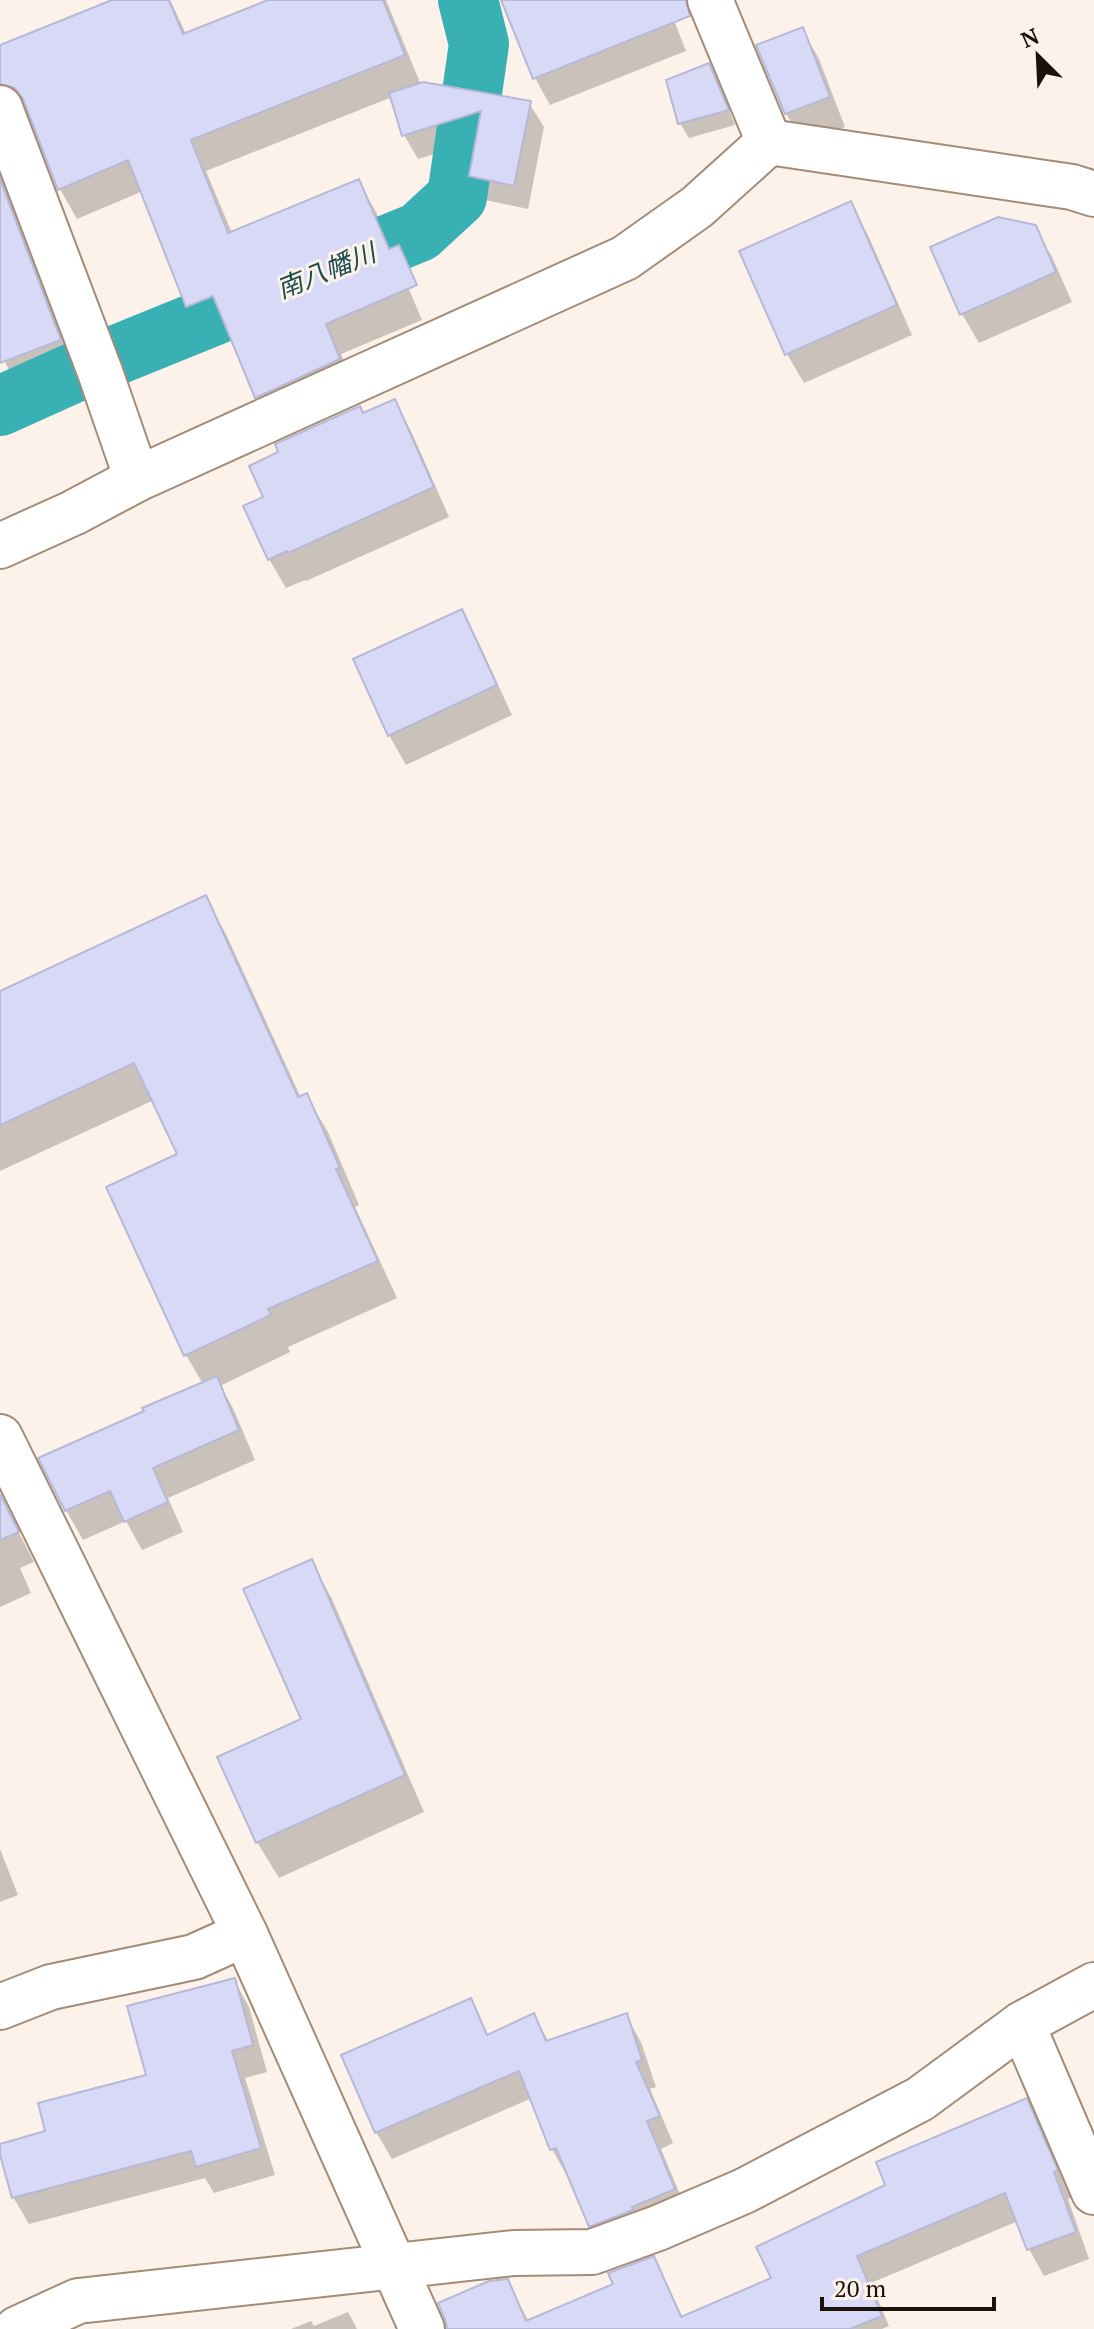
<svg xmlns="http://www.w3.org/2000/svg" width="1094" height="2329" font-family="'PT Serif','Noto Sans JP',serif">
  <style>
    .shadow { fill: #0003 }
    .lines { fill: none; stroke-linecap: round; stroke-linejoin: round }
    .canal { stroke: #39b0b3; stroke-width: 60 }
    .building { fill: #d8d9f7; stroke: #b7b8d5; stroke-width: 2 }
    .street-casing { stroke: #a38c77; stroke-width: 48 }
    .street { stroke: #fff; stroke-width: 44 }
    .labels { text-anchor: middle; stroke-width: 6; stroke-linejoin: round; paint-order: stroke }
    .water-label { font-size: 26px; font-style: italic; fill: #194c4d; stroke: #fcf2e9 }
  </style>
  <rect width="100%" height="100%" fill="#fcf2e9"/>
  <g class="shadow">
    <path d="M117,0H170L186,34L273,0H386L421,85L529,103L544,127L528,209L485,200L471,176L478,141L418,159L404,135L392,97L206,171L232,233L359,182L376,212L422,320L341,354L356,390L274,427L257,397L228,326L205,336L188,306L143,191L77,219L60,189L32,117L22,113L0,121V48Z"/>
    <path d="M510,0H666L686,51L550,105L535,78Z"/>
    <path d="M802,29L819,59L845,127L803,143L786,113L758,46Z"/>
    <path d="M708,66L717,80L735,125L689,138L680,123L668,81Z"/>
    <path d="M0,167L77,370L21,392L0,353Z"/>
    <path d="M850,204L867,233L912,335L804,383L787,354Z"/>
    <path d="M1034,227L1052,257L1072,302L979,343L962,314Z"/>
    <path d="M394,402L411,431L449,517L306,581L305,580L286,588L269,559L265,498L363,416Z"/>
    <path d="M461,611L478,641L512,715L406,765L389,735Z"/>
    <path d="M205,897L226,934L301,1098L306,1095L328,1132L359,1205L355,1207L397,1298L288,1347L290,1352L220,1386L233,1408L255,1460L168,1498L183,1532L142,1550L126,1521L83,1540L66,1510L146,1412L203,1384L186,1355L108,1188L180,1155L154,1100L0,1171V993Z"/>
    <path d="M0,1496L34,1562L20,1568L31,1593L0,1607Z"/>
    <path d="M311,1562L332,1599L424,1812L279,1878L257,1842L304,1720Z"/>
    <path d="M0,1849L18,1895L0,1902Z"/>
    <path d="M234,1980L249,2007L267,2072L245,2078L275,2175L214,2193L205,2178L29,2224L13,2197L0,2146L48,2133L148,2077Z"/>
    <path d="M470,2001L489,2036L534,2016L549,2042L626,2016L641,2042L656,2087L650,2089L673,2143L661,2149L689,2216L606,2252L591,2226L570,2175L567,2176L552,2149L532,2098L392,2159L376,2132Z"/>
    <path d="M1026,2101L1041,2128L1071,2198L1068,2199L1089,2259L1044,2276L1029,2249L1018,2221L871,2283L889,2326L882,2329H456L507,2281L529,2322L615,2285L653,2259L668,2286L683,2318L774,2279L888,2186Z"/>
    <path d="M348,2312L357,2329H291L311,2321L314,2326Z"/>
  </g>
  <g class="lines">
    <path class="canal" d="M0,406L82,369L419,232L457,197L479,44L468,0"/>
  </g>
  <g class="building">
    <path d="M112,0H169L183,34L268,0H383L405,55L191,140L228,233L359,179L389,249L399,245L417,285L326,324L340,359L255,398L213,296L186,307L128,160L58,190L23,99L15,88L0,84V45Z"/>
    <path d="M501,0H686L690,16L533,79Z"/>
    <path d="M803,27L830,97L785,114L756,45Z"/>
    <path d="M709,63L729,110L678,124L666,80Z"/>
    <path d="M423,82L531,101L514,186L469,176L481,111L402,136L389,93Z"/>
    <path d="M0,179L61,340L0,363Z"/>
    <path d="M851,201L897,305L785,355L739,251Z"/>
    <path d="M998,217L1036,225L1056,272L960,315L930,247Z"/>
    <path d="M395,399L434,487L288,553L287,551L268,560L243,506L263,497L249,466L278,452L275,444L360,406L363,413Z"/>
    <path d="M462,609L497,685L388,736L353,659Z"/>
    <path d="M206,895L298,1097L307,1093L340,1168L336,1169L378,1261L268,1309L271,1315L184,1356L106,1187L177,1154L134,1063L0,1125V991Z"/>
    <path d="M217,1376L239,1430L153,1468L168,1502L124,1522L110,1491L65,1511L38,1458L144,1411L142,1408Z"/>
    <path d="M0,1494L19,1532L0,1540Z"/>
    <path d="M312,1559L405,1775L256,1843L217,1757L301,1719L243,1589Z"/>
    <path d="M235,1978L253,2045L232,2051L261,2148L196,2167L191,2151L12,2198L0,2155V2144L45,2131L38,2103L146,2075L127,2006Z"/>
    <path d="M471,1998L487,2035L534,2013L546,2041L627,2013L642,2060L636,2062L660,2116L647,2121L675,2189L632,2207L633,2210L589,2227L556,2148L550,2150L519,2071L375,2133L341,2055Z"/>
    <path d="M1027,2098L1058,2170L1054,2172L1076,2232L1027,2250L1005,2193L857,2256L882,2316L850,2329H447L445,2319L438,2303L489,2281L508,2279L526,2321L613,2284L608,2273L654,2256L681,2317L771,2278L756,2247L885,2185L876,2162Z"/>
  </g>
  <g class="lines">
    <defs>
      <g id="street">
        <path d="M710,0L769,142"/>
        <path d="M0,108L100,372L137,479"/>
        <path d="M769,142L1072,187L1094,194"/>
        <path d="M0,546L73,513L137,479L625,258L697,207L769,142"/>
        <path d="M0,1437L245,1934L422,2329"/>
        <path d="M0,2007L51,1987L194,1957L245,1934"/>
        <path d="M1022,2024L1094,2192"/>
        <path d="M17,2329L78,2301L514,2253L592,2252L658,2228L744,2191L920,2099L1022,2024L1094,1985"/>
      </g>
    </defs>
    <use href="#street" class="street-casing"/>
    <use href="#street" class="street"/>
  </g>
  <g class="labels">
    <g class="water-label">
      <text transform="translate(326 271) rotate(-22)" y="9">南八幡川</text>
    </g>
  </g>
  <g transform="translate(1038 56) rotate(336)" stroke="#fcf2e9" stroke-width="6" paint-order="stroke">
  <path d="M0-6L14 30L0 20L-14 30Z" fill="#1b130b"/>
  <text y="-12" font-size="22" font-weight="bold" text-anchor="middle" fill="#1b130b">N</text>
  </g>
  <path d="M822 2297v12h172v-12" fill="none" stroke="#1b130b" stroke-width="4"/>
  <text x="834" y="2297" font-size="24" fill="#1b130b" stroke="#fcf2e9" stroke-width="6" paint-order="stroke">20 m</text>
</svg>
